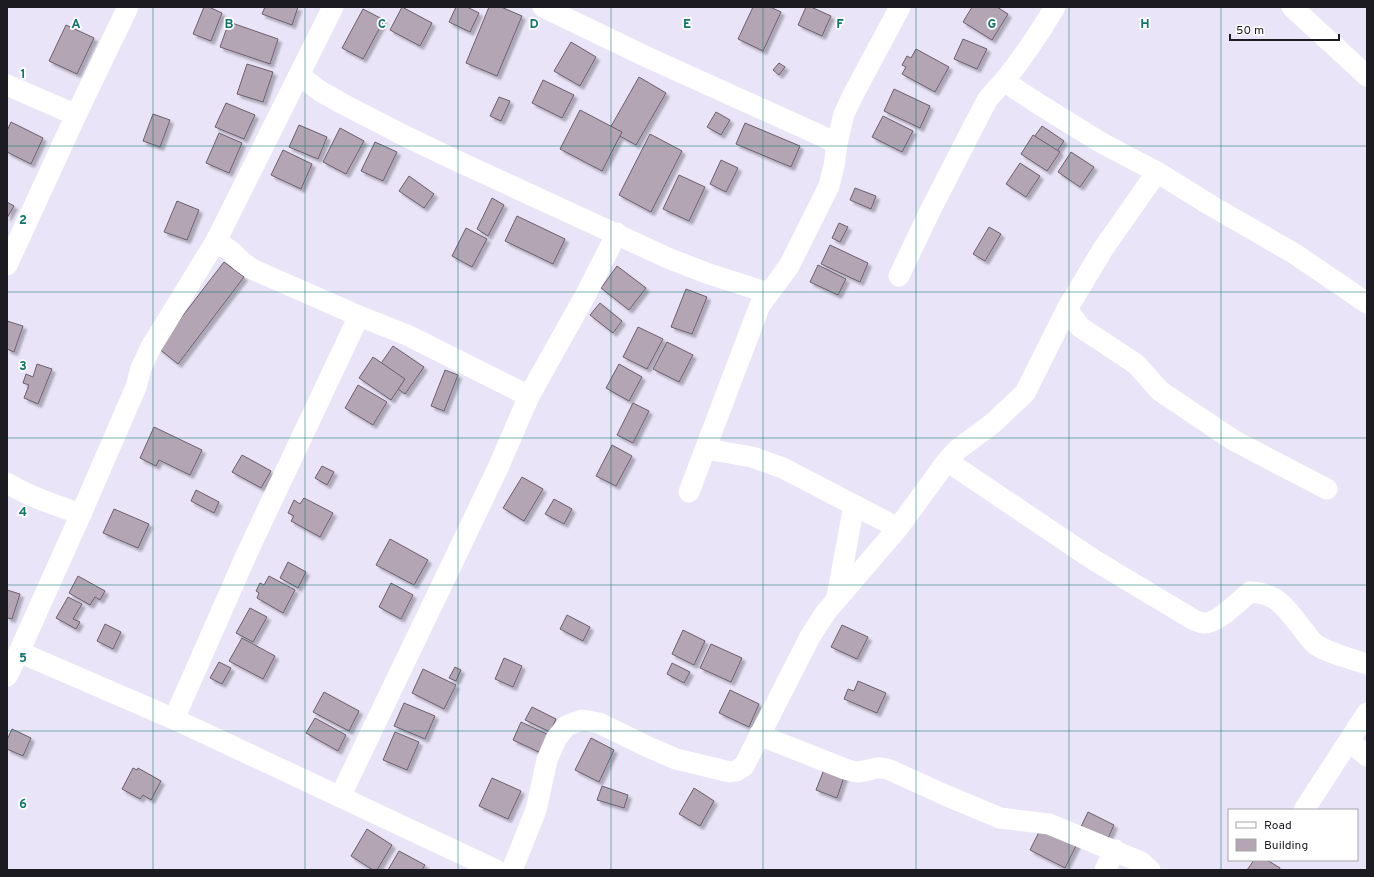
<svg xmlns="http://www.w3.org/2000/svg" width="1374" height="877" font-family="Overpass,sans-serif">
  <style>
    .building { fill: #b4a5b4; stroke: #6c5f6d; filter: url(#shadow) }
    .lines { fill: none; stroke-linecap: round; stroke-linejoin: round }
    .minor { stroke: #fff; stroke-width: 21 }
    .grid { fill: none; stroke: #0f766e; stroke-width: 1; stroke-opacity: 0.55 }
    .grid-label { font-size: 13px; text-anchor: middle; font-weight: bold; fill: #0f766e; stroke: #fff; stroke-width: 3.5; stroke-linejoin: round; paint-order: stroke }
  </style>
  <defs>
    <filter id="shadow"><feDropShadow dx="3.5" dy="3.5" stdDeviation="1" flood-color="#0004"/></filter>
  </defs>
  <rect width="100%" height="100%" fill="#eae4f8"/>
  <g class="building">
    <path d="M204,7H209L222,13L211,41L193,34Z"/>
    <path d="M265,7H298L292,25L262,14Z"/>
    <path d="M402,7L432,23L420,46L390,30Z"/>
    <path d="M456,7H467L479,13L470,32L449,22Z"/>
    <path d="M489,7H501L522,16L497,76L466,63Z"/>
    <path d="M753,7H770L781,12L763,51L738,39Z"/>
    <path d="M806,7H811L831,16L822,36L798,25Z"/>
    <path d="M972,7H997L1008,14L992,40L963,22Z"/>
    <path d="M363,9L384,20L363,59L342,48Z"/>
    <path d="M229,22L278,39L270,64L220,47Z"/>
    <path d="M66,25L94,38L77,74L49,61Z"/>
    <path d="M963,39L987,49L977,69L954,59Z"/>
    <path d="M571,42L596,57L580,86L554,71Z"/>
    <path d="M916,49L949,67L935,92L902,74L906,67L902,65L907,56L911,58Z"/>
    <path d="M779,63L785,67L779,75L773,70Z"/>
    <path d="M247,64L273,72L263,102L237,94Z"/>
    <path d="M639,77L666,93L636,145L609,130Z"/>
    <path d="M543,80L574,95L562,118L532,103Z"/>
    <path d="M894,89L930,106L920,128L884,111Z"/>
    <path d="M499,97L510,101L501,121L490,116Z"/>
    <path d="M226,103L255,115L244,139L215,127Z"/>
    <path d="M580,110L622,132L602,171L560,149Z"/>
    <path d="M716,112L730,120L721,135L707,127Z"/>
    <path d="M153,114L170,120L160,147L143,141Z"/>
    <path d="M883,116L913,131L902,152L872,137Z"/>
    <path d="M11,122L43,138L31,164L7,152V131Z"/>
    <path d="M745,123L800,146L791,167L736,144Z"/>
    <path d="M299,125L327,137L318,159L289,147Z"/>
    <path d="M1042,126L1064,141L1046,167L1024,151Z"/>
    <path d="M340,128L364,141L346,174L323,162Z"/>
    <path d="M219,133L242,143L229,173L206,163Z"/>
    <path d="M650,134L682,151L651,212L619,195Z"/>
    <path d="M1033,135L1060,152L1047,171L1021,154Z"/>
    <path d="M375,142L397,152L383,181L361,171Z"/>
    <path d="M283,150L312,164L301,189L271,175Z"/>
    <path d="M1071,152L1094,167L1080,187L1058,172Z"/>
    <path d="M721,160L738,168L726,192L710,184Z"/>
    <path d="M1020,163L1040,176L1026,197L1006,184Z"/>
    <path d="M679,175L705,187L689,221L663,209Z"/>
    <path d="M409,176L434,194L424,208L399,191Z"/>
    <path d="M855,188L876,196L871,209L850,200Z"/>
    <path d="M492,198L504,205L488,236L477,229Z"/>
    <path d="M177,201L199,210L187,240L164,232Z"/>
    <path d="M7,202L14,206L7,218Z"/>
    <path d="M517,216L565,239L553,264L505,241Z"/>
    <path d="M839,223L848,227L840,242L832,238Z"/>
    <path d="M989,227L1001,234L985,261L973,254Z"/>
    <path d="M466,228L487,239L472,267L452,256Z"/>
    <path d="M830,245L868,263L860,282L821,264Z"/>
    <path d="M224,262L244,277L178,364L158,348Z"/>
    <path d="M818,265L846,279L838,295L810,282Z"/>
    <path d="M617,266L646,288L629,310L601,288Z"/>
    <path d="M686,289L707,297L692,334L671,327Z"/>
    <path d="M600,303L622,321L613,333L590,315Z"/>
    <path d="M7,321L23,326L14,352L7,349Z"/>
    <path d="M638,327L663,339L647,369L623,357Z"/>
    <path d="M667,342L693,355L679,382L653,369Z"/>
    <path d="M393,346L424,367L405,394L375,372Z"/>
    <path d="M373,357L405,379L391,400L359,378Z"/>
    <path d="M37,364L52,369L38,404L24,398L29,385L23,383L26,374L33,377Z"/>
    <path d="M619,364L642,377L629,401L606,388Z"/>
    <path d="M445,370L458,375L444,411L431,406Z"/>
    <path d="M358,385L387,402L373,425L345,408Z"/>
    <path d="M633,403L649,411L633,443L617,435Z"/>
    <path d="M154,427L202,450L190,475L159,460L156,466L140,458Z"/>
    <path d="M612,445L632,456L616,486L596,476Z"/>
    <path d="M242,455L271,471L261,488L232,472Z"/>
    <path d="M322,466L334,472L327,485L315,478Z"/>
    <path d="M522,477L543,489L524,521L503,508Z"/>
    <path d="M196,490L219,502L214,513L191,501Z"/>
    <path d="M304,498L333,513L320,537L291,521L294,516L288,513L294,500L300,504Z"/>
    <path d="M554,499L572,509L564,524L545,514Z"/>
    <path d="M114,509L149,524L138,548L103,533Z"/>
    <path d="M390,539L428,560L414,585L376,565Z"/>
    <path d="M288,562L306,572L298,588L280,578Z"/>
    <path d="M78,576L105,591L100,600L95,597L90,605L69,593Z"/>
    <path d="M269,576L295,590L283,613L257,598L259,593L256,591L260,583L264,585Z"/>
    <path d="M391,583L413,595L401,619L379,607Z"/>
    <path d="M7,590L20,594L12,619L7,618Z"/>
    <path d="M68,597L82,604L73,619L80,622L76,629L56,618Z"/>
    <path d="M250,608L267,617L253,642L236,633Z"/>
    <path d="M567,615L590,627L583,641L560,629Z"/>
    <path d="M105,624L121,632L113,649L97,641Z"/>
    <path d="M842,625L868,637L857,659L831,647Z"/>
    <path d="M683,630L705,641L694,665L672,654Z"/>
    <path d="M242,638L275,656L263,679L229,661Z"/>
    <path d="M711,644L742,658L731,682L700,668Z"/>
    <path d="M504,658L522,666L513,687L495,679Z"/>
    <path d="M219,662L231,668L222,684L210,678Z"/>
    <path d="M672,663L690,672L684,683L667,674Z"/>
    <path d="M455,667L461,670L456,681L449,678Z"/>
    <path d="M423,669L456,685L444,709L412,693Z"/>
    <path d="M858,681L886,693L877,713L844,699L848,689L854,691Z"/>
    <path d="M730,690L759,704L749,727L719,713Z"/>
    <path d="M324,692L359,711L349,731L313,712Z"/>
    <path d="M404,703L435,716L425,739L394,726Z"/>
    <path d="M532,707L556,719L550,732L525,720Z"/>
    <path d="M315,718L346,735L338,751L306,733Z"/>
    <path d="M521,722L549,735L541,753L513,740Z"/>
    <path d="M12,729L31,738L23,756L7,749V740Z"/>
    <path d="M395,732L419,742L407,770L383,760Z"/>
    <path d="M591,738L614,750L599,782L575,770Z"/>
    <path d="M825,767L845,774L837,798L816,790Z"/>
    <path d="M133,768L137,770L138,768L161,781L151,800L143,795L140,799L122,789Z"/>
    <path d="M492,778L521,791L508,819L479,806Z"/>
    <path d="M602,786L628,795L624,808L597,800Z"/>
    <path d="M694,788L714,801L700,826L679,814Z"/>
    <path d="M1088,812L1114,825L1105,845L1078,833Z"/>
    <path d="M1043,824L1078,842L1065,868L1030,850Z"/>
    <path d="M367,829L392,845L377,870H373L351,856Z"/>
    <path d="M399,851L425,865L422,870H388Z"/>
    <path d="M1254,860H1267L1280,868L1279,870H1247Z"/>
  </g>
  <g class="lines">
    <g class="minor">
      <path d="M543,7L649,58L837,143"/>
      <path d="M1292,7L1367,76"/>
      <path d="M299,75L320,91L343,104L405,136L453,159L670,259L709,274L769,293"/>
      <path d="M1004,81L1034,101L1100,142L1157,172L1210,205L1295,254L1367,303"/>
      <path d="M7,85L76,115"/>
      <path d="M216,241L232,252L242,262L252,269L359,316L407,335L529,396"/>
      <path d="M7,265L76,115L128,7"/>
      <path d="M899,276L930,211L986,102C991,94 998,88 1004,81C1023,58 1040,32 1055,7"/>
      <path d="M1067,309L1080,327L1136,364L1160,391L1233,440L1327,489"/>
      <path d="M706,449L752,457L783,468L898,528"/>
      <path d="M947,461L1094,560L1194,620C1197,621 1200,623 1203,623C1216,625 1240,600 1250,592C1278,593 1287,609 1303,630C1307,634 1310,640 1315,644C1327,653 1352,659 1367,664"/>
      <path d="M7,483C30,497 55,505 81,514"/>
      <path d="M689,492L760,305L789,266L829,186L834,166L837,143L844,114L853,95L900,7"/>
      <path d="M837,597L854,505"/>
      <path d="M19,652L174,719L496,870"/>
      <path d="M7,676L19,652L81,514L136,387L141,368L151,347L216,241L333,7"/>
      <path d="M174,719L248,551L359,316"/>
      <path d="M759,735L845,769C849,770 854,772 858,772C872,771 875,765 890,770L945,795L1000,818L1049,824L1141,862L1150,870"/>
      <path d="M1349,741L1367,756"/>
      <path d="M340,797L498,468L529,396L585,296L617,233"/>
      <path d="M1304,810L1367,713"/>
      <path d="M512,870L536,810L547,760L556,739L566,726L582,720L599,723L648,747L676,759L730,772L736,771L744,766L811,635L826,612L898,528L947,461L957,450L992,424L1025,393L1067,309L1103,249L1157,172"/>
      <path d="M1105,870L1115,850"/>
    </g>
  </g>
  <path class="grid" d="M153,7V870M305,7V870M458,7V870M611,7V870M763,7V870M916,7V870M1069,7V870M1221,7V870M7,146H1367M7,292H1367M7,438H1367M7,585H1367M7,731H1367"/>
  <g class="grid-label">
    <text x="76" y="28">A</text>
    <text x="229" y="28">B</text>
    <text x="382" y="28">C</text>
    <text x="534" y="28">D</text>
    <text x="687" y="28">E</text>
    <text x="840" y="28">F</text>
    <text x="992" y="28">G</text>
    <text x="1145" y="28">H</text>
    <text x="23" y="78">1</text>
    <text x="23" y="224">2</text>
    <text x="23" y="370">3</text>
    <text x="23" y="516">4</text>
    <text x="23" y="662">5</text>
    <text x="23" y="808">6</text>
  </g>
  <rect width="1374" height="877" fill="none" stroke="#1d1b22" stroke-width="16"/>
  <rect x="1228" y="809" width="130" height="52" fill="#ffffff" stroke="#a5a4a7"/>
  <rect x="1236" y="822" width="20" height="6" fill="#ffffff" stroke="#a5a4a7"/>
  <text x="1264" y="829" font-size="12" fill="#1d1b22">Road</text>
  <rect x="1236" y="839" width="20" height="12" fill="#b4a5b4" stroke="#a5a4a7"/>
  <text x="1264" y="849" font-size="12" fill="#1d1b22">Building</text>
  <path d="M1230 34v6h109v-6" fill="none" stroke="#1d1b22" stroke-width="2"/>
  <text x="1236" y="34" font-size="12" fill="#1d1b22" stroke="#ffffff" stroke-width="3" paint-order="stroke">50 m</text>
</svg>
